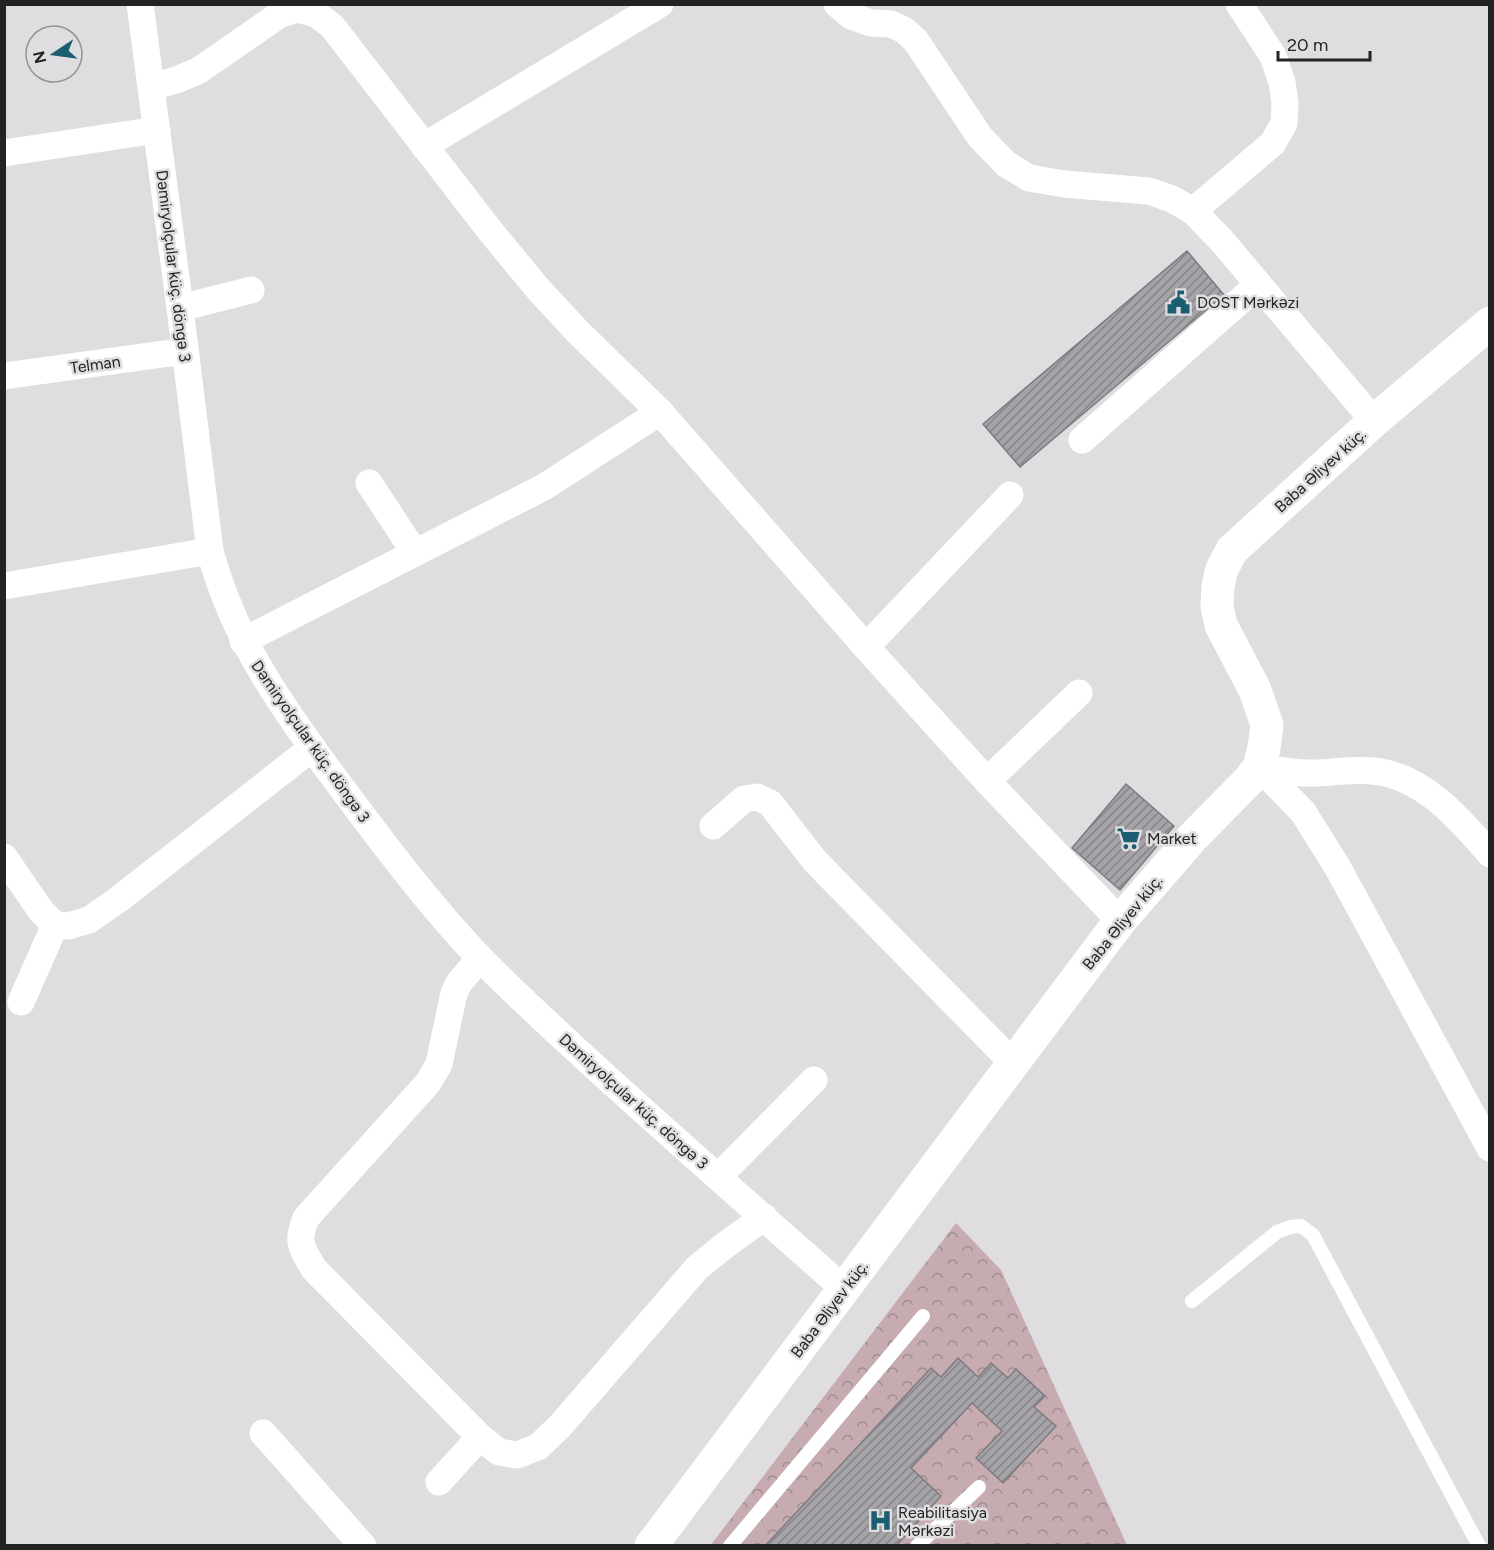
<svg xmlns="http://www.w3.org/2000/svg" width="1494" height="1550" font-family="Figtree,sans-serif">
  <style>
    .park { fill: url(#park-crowns) }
    .building { fill: url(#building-hatch); stroke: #7d7b7f; stroke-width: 1.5 }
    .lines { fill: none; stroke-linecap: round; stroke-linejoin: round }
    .service { stroke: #fff; stroke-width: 14 }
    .minor { stroke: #fff; stroke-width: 27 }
    .tertiary { stroke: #fff; stroke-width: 33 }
    .labels { text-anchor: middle; stroke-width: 5; stroke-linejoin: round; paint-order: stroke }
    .street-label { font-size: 16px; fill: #242324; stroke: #e0dde1 }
    .poi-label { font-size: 16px; fill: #242324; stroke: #e0dde1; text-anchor: start }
  </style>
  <defs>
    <pattern id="park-crowns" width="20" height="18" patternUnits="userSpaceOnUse" patternTransform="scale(1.5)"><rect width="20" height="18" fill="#c6acb1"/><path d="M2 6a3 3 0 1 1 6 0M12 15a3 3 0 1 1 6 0" fill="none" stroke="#a18c90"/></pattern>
    <pattern id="building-hatch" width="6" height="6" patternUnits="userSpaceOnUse" patternTransform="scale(1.5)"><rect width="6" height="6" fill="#a5a3a7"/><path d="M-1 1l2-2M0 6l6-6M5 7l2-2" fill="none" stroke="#868488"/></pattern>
  </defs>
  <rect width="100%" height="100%" fill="#e0dde1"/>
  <path class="park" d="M956,1223L1001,1270L1127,1545L710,1546Z"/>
  <g class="building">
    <path d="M1187,251L1224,295L1020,467L983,424Z"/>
    <path d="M1126,784L1174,826L1120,890L1072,848Z"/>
    <path d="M958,1358L978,1377L991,1363L1008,1378L1016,1369L1045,1396L1034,1407L1056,1426L1003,1483L976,1458L1002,1431L972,1403L911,1468L941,1496L896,1546H765L931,1368L941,1377Z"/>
  </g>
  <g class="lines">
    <g class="service">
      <path d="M1192,1301L1277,1232L1290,1227L1301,1226L1313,1235L1479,1546"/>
      <path d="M730,1546L923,1316"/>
      <path d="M917,1546L979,1487"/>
    </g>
    <g class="minor">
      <path d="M140,4L180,308L210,551C234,641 284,710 338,783C383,843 427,902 478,956C508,987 540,1016 571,1045C661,1128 753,1208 844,1289"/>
      <path d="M837,4L851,16L871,23L891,24L904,30L916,41L980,137L1006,164L1029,178L1064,184L1149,191L1172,199L1193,211L1222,241L1374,421"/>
      <path d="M151,87L176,80L198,71L279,15L297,9L316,14L332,26L491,232L539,290L578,332L660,412L866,647L987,781L1120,921"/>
      <path d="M424,146L660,4"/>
      <path d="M4,153L157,130"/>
      <path d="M1193,211L1273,143L1284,123L1285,103L1282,82L1273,56L1239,4"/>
      <path d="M180,308L251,290"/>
      <path d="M4,376L185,351"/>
      <path d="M1082,440L1258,285"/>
      <path d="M369,483L415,553"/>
      <path d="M4,586L210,551"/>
      <path d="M243,641L544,487L660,412"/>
      <path d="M866,647L1010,495"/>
      <path d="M1259,767L1303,812L1338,868L1490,1148"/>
      <path d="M1259,767C1279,770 1298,774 1318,773C1336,772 1355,769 1373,771C1422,775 1460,819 1490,854"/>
      <path d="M987,781L1079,693"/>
      <path d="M713,826L744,799L757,797L770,803L815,861L1013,1063"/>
      <path d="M4,857L41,911L55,925L68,926L89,920L119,899L312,748"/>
      <path d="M480,958L459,983L454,993L439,1064L428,1083L306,1218C296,1243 301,1247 314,1269L480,1437L499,1452L517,1455L538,1447L560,1426L697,1268L724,1246L764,1217"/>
      <path d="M21,1002L55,925"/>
      <path d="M718,1177L814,1080"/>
      <path d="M263,1433L363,1546"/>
      <path d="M439,1482L480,1437"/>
    </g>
    <path class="tertiary" d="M651,1546L1120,921L1193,837L1250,779L1259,767L1264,748L1267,725L1255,690L1221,625L1217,607L1218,586L1222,569L1232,550L1374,421L1490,323"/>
  </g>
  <defs>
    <symbol id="civic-bare" viewBox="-9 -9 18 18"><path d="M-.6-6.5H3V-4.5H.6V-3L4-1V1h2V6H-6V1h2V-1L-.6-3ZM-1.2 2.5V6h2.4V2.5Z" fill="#1b5e72" stroke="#e0dde1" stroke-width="2.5" paint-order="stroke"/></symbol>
    <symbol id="supermarket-bare" viewBox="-9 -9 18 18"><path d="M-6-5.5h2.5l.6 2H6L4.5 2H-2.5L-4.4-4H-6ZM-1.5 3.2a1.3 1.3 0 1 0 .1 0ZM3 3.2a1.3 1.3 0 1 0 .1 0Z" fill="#1b5e72" stroke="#e0dde1" stroke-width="2.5" paint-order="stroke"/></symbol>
    <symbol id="hospital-bare" viewBox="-9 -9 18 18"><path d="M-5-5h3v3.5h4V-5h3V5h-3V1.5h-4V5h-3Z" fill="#1b5e72" stroke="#e0dde1" stroke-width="2.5" paint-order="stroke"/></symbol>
  </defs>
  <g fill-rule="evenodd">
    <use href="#civic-bare" x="1162" y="286" width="33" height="33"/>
    <use href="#supermarket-bare" x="1112" y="822" width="33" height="33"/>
    <use href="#hospital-bare" x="864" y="1504" width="33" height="33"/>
  </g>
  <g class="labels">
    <g class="street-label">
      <text transform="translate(174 266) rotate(83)" y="6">Dəmiryolçular küç. döngə 3</text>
      <text transform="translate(95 364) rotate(-8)" y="6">Telman</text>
      <text transform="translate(1320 470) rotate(-42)" y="6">Baba Əliyev küç.</text>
      <text transform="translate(311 741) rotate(55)" y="6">Dəmiryolçular küç. döngə 3</text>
      <text transform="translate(1122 922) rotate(-51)" y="6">Baba Əliyev küç.</text>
      <text transform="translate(634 1101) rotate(42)" y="6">Dəmiryolçular küç. döngə 3</text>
      <text transform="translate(829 1309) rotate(-53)" y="6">Baba Əliyev küç.</text>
    </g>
    <g class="poi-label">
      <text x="1197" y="308">DOST Mərkəzi</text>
      <text x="1147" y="844">Market</text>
      <text x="898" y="1518">Reabilitasiya<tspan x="898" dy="18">Mərkəzi</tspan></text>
    </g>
  </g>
  <rect width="1494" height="1550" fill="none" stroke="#242324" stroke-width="12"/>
  <g transform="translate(54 54) rotate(257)"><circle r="28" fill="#e0dde1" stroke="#959395" stroke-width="1.5"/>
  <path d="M0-4.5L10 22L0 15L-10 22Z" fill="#1b5e72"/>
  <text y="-9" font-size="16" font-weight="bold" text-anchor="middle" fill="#242324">N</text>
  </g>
  <path d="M1278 51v9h92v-9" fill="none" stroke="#242324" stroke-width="3"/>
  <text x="1287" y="51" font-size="18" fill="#242324" stroke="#e0dde1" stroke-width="4.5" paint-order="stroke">20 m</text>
</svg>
